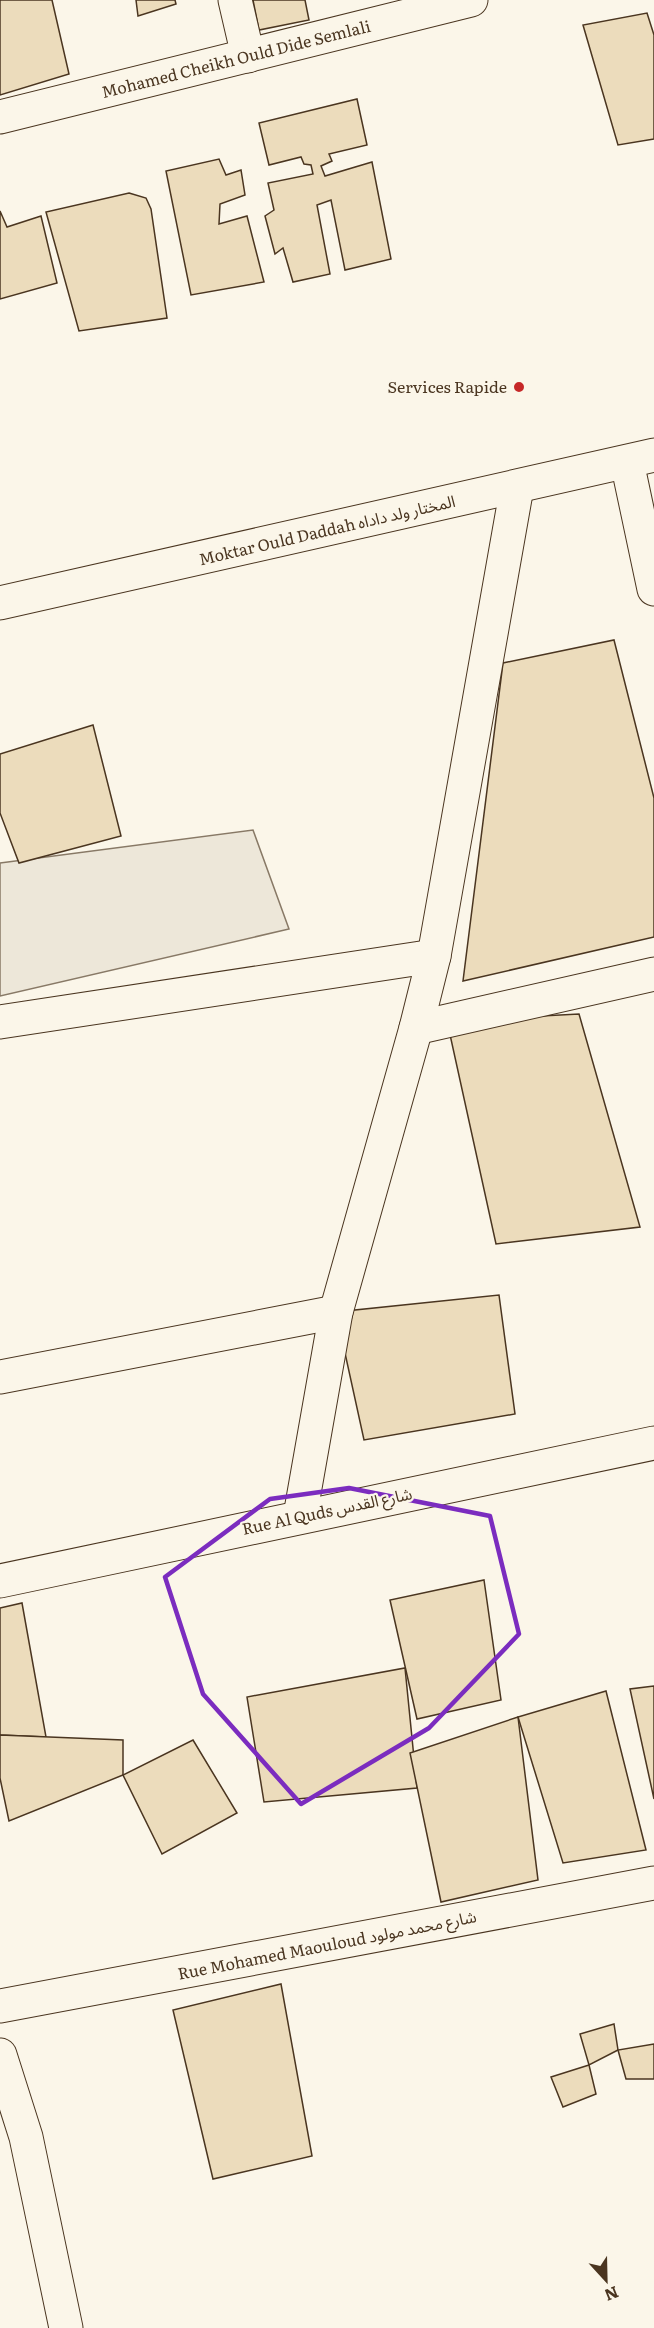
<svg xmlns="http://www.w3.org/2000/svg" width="654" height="2328" font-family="Literata,'Noto Sans Arabic',serif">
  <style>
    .parking { fill: #ede7d9; stroke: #887966; stroke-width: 1.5 }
    .building { fill: #ecdcbc; stroke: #4a3520; stroke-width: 1.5 }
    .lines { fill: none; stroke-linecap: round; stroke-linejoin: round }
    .minor-casing { stroke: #4a3520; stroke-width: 35 }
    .major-casing { stroke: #4a3520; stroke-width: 35 }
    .minor { stroke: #fbf6e9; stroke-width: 33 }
    .major { stroke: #fbf6e9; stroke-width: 33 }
    .marked { fill: none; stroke: #7b2cbf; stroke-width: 4.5; stroke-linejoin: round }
    .poi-dot { fill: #c62828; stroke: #fbf6e9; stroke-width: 2 }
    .labels { text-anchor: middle; stroke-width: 4.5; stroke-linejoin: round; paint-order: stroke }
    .street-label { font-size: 16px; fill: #4a3520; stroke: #fbf6e9 }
    .poi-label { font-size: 16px; fill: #4a3520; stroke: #fbf6e9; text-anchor: end }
  </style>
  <rect width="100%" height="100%" fill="#fbf6e9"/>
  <path class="parking" d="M253,830L289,929L0,996V863Z"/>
  <g class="building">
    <path d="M0,0H52L69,74L0,95Z"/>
    <path d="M136,0H175L176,4L138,16Z"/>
    <path d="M253,0H305L309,20L259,30Z"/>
    <path d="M647,13L654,35V139L618,145L583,25Z"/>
    <path d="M357,99L367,145L329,154L332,161L321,166L325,176L372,162L391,259L345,270L331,200L317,205L330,274L293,282L283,248L275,254L265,216L274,210L268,183L313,174L311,165L304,164L301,157L269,165L259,123Z"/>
    <path d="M219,159L226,175L241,170L245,195L220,204L219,224L247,216L264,282L191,295L166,171Z"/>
    <path d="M129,193L146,198L151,209L167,318L79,331L46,212Z"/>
    <path d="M0,211L7,227L41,216L57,283L0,299Z"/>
    <path d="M614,640L654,798V937L463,981L503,663Z"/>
    <path d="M93,725L121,836L19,863L0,813V754Z"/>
    <path d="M579,1014L640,1227L496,1244L447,1021Z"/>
    <path d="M499,1295L515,1414L364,1440L336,1312Z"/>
    <path d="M484,1580L501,1700L417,1719L390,1600Z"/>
    <path d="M22,1603L46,1737L0,1735V1608Z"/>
    <path d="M405,1668L417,1788L264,1802L247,1697Z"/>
    <path d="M654,1686V1799L630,1689Z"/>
    <path d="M606,1691L646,1850L563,1863L518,1717Z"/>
    <path d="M518,1717L538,1880L441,1902L410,1753Z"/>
    <path d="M0,1735L123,1740V1775L9,1821L0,1778Z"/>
    <path d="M193,1740L237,1813L162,1854L123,1775Z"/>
    <path d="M281,1984L312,2156L213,2179L173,2010Z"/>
    <path d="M614,2024L618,2050L589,2065L580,2034Z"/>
    <path d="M654,2044V2079H626L618,2050Z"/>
    <path d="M589,2065L596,2094L563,2107L551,2077Z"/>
  </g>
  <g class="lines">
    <defs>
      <g id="minor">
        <path d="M235,0L248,56"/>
        <path d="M0,117L471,0"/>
        <path d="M627,462L654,589"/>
        <path d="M0,1022L434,956"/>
        <path d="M416,1028L654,974"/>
        <path d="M0,1377L336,1312"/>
        <path d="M300,1516L336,1312L416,1028L434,956L517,487"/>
        <path d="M0,1581L654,1443"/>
        <path d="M0,2006L654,1883"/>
        <path d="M0,2055L26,2137L66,2328"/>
      </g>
      <path id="major" d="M0,603L654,455"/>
    </defs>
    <use href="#minor" class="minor-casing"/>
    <use href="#major" class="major-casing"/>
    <use href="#minor" class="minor"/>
    <use href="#major" class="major"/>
  </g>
  <path class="marked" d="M349,1488L490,1516L519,1634L429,1728L301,1804L203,1694L165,1577L270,1499Z"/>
  <circle class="poi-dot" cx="519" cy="387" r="6"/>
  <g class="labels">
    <g class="street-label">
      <text transform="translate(236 59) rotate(-14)" y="6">Mohamed Cheikh Ould Dide Semlali</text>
      <text transform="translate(327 530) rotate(-13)" y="6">Moktar Ould Daddah المختار ولد داداه</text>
      <text transform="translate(327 1511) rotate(-12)" y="6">Rue Al Quds شارع القدس</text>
      <text transform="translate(327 1945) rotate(-11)" y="6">Rue Mohamed Maouloud شارع محمد مولود</text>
    </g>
    <g class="poi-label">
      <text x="507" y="393">Services Rapide</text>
    </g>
  </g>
  <g transform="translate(606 2280) rotate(158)" stroke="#fbf6e9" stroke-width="4.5" paint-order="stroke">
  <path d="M0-4.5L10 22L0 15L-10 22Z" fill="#4a3520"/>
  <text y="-9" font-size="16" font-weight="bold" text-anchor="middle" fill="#4a3520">N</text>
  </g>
</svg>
